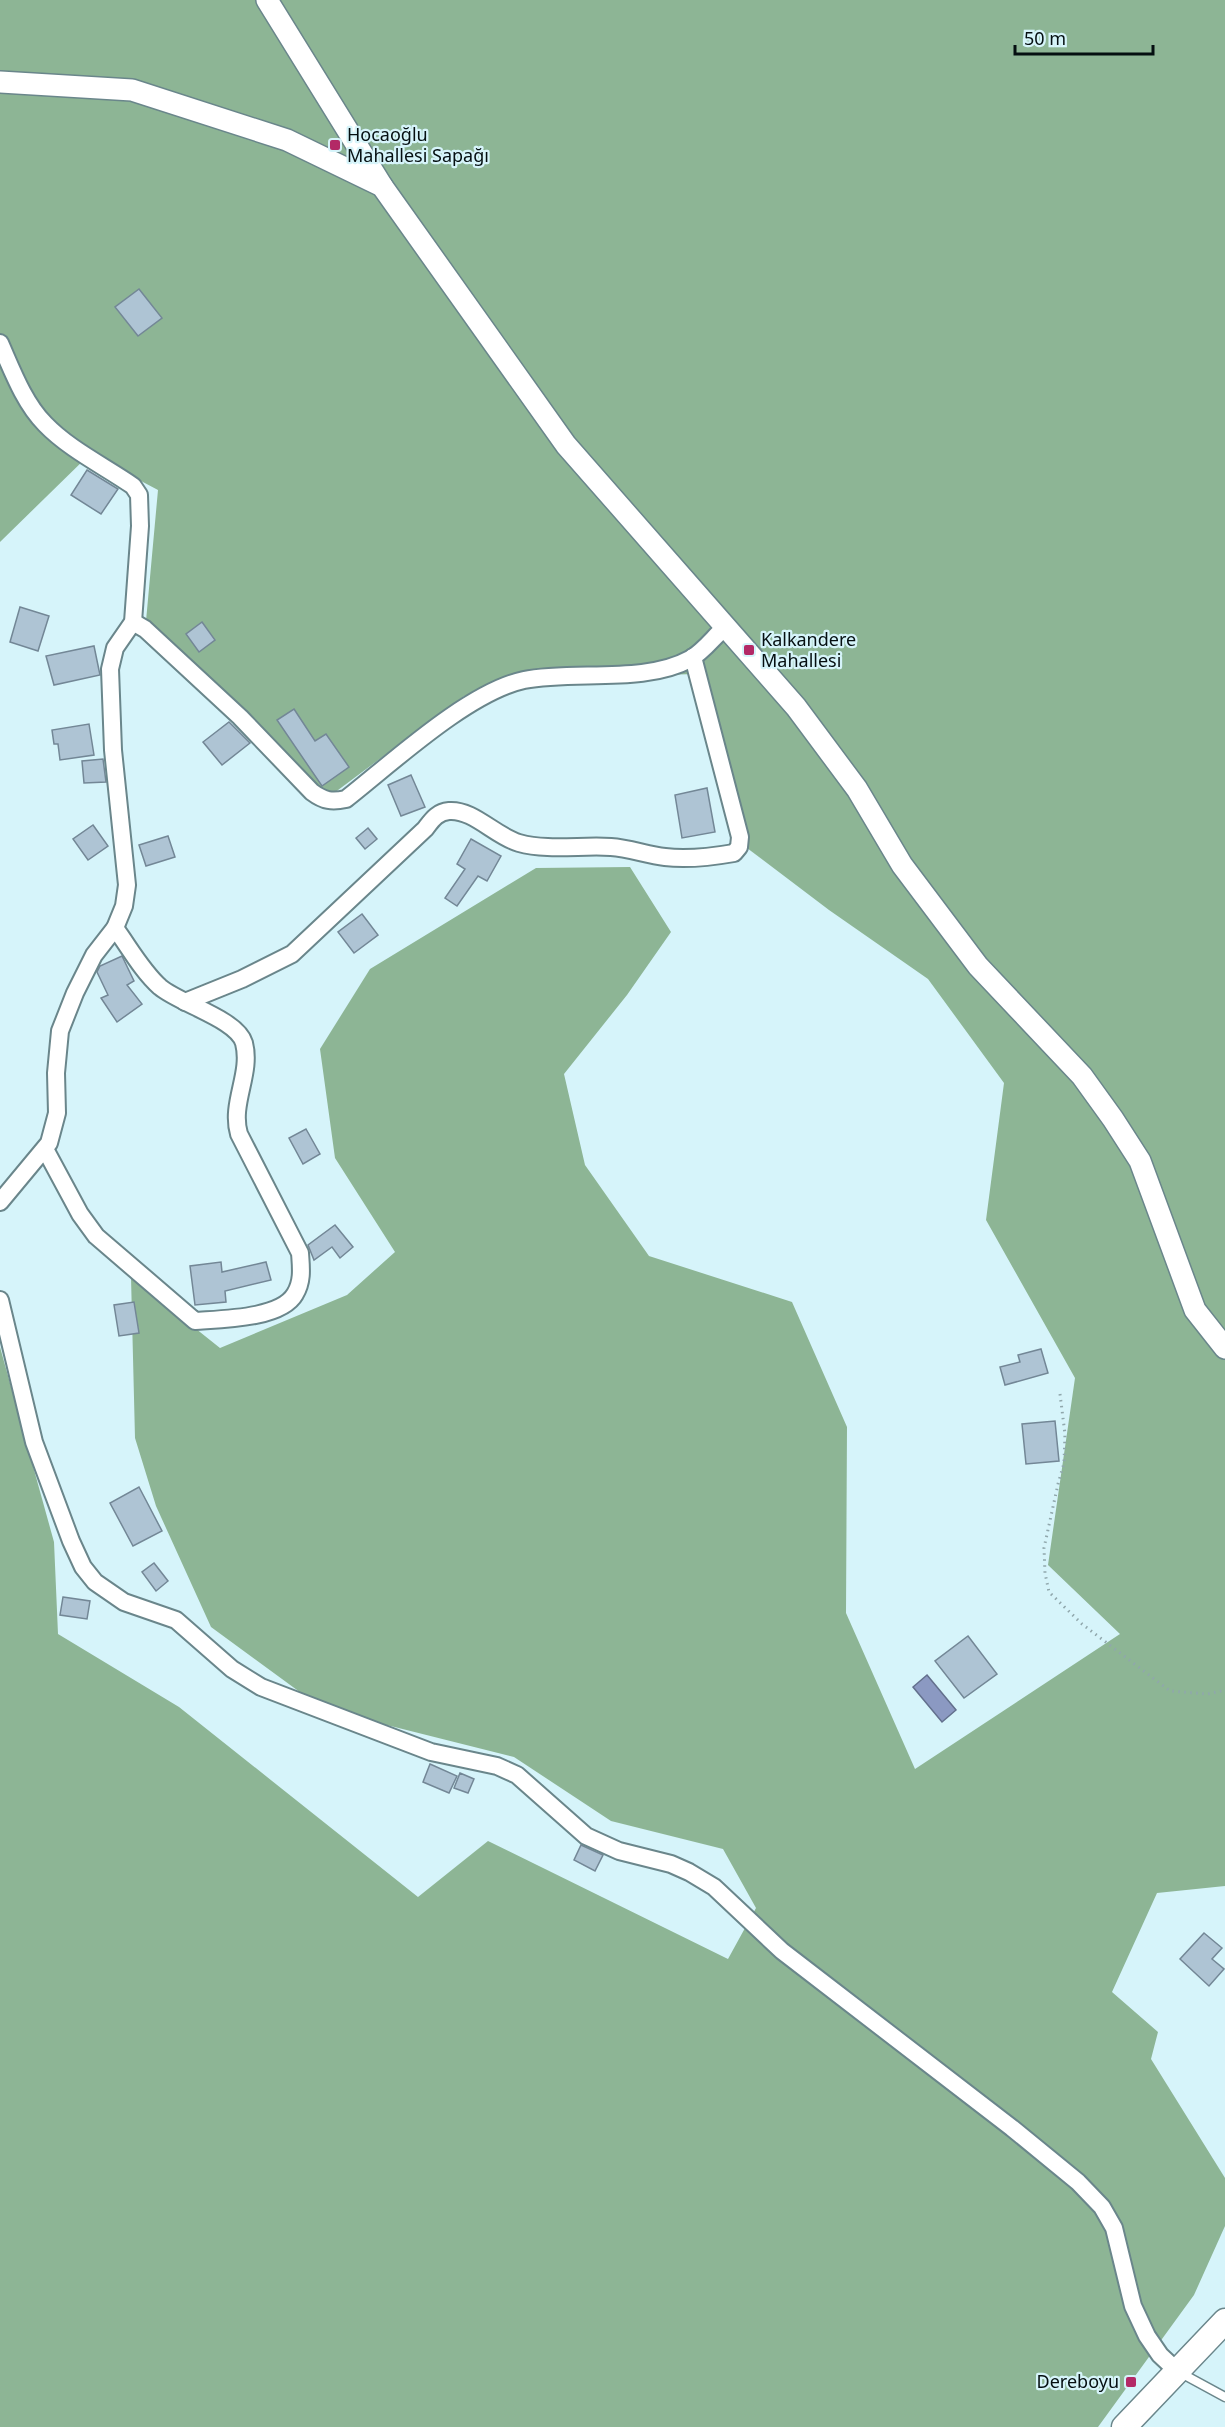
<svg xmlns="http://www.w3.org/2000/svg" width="1225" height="2427" font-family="'Noto Sans',sans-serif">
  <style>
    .forest { fill: #8db595 }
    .water { fill: #8b99c2; stroke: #63708d; stroke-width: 1.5 }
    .building { fill: #aec4d4; stroke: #738796; stroke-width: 1.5 }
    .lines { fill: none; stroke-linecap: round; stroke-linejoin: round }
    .service-casing { stroke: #6a868b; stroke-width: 11 }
    .minor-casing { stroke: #6a868b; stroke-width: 20 }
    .tertiary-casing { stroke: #6a868b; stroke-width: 24 }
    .secondary-casing { stroke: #6a868b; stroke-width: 27 }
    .path { stroke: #90a7ac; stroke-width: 3; stroke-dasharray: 1.5 4.5; stroke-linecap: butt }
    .service { stroke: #fff; stroke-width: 8 }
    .minor { stroke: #fff; stroke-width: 16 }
    .tertiary { stroke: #fff; stroke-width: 21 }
    .secondary { stroke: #fff; stroke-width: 24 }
    .poi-dot { fill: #b32966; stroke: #d6f4fa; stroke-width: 2 }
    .labels { text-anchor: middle; stroke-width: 4.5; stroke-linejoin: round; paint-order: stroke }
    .poi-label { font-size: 18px; fill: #050f11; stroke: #d6f4fa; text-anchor: start }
  </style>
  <rect width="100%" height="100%" fill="#d6f4fa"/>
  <path class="forest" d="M0,0H1225V1886L1157,1893L1112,1992L1158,2032L1151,2059L1225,2178V2226L1194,2295L1098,2427H0V1347L54,1542L58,1634L179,1707L418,1897L488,1841L728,1959L756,1908L723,1849L611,1821L514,1757L323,1709L211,1627L156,1506L135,1438L131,1277L220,1348L347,1295L395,1252L335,1158L320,1049L370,969L536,868L630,867L671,932L627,995L564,1074L585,1165L649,1256L792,1302L847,1427L846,1613L915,1769L1120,1634L1048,1565L1075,1378L986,1220L1004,1083L928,979L829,910L747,848L695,674L570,678L464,696L322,802L145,632L158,490L90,454L0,542Z"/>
  <path class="water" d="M927,1675L956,1710L942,1722L913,1687Z"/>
  <g class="building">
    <path d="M139,289L162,318L138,336L115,307Z"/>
    <path d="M87,470L118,489L101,514L71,495Z"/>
    <path d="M20,607L49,616L38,651L10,642Z"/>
    <path d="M202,622L215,640L199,652L186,634Z"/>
    <path d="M94,646L100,675L54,685L46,656Z"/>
    <path d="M294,709L315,741L326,734L349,767L322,786L277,720Z"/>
    <path d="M229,722L250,743L222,765L203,742Z"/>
    <path d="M89,724L94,755L60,760L58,744H54L52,730Z"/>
    <path d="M103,759L106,782L84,783L82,761Z"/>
    <path d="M411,775L425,807L401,816L388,785Z"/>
    <path d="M707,788L715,832L682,838L675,795Z"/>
    <path d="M93,825L108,846L88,860L73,839Z"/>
    <path d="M368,828L377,839L365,849L356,838Z"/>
    <path d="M168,836L175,857L146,866L139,845Z"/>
    <path d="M471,839L501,856L487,881L478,876L457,906L445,898L465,869L457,864Z"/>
    <path d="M362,914L378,935L354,953L338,932Z"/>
    <path d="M122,956L134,981L127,985L142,1004L117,1022L101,998L108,995L97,972L100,966Z"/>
    <path d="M306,1129L320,1154L303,1164L289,1138Z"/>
    <path d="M335,1225L353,1247L340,1258L332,1247L314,1260L308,1245Z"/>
    <path d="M221,1262L222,1272L266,1262L271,1280L225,1291L226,1302L195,1305L190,1266Z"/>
    <path d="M134,1302L139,1333L119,1336L114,1305Z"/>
    <path d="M1041,1349L1048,1373L1005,1385L1000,1367L1020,1362L1018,1355Z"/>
    <path d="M1055,1421L1059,1461L1026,1464L1022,1424Z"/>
    <path d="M139,1487L162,1531L133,1546L110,1503Z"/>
    <path d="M154,1563L168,1581L156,1591L142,1572Z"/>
    <path d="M63,1597L90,1601L87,1619L60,1615Z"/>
    <path d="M968,1636L997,1674L964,1698L935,1661Z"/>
    <path d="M430,1764L457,1776L449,1793L423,1782Z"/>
    <path d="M460,1773L474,1779L468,1793L454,1788Z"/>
    <path d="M581,1845L603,1855L595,1871L574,1860Z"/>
    <path d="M1204,1933L1222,1948L1212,1959L1224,1969L1209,1986L1180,1959Z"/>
  </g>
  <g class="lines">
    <defs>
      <path id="service" d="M1179,2372L1225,2397"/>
      <g id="minor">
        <path d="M0,343C12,370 24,403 45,424C69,449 104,466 133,486L139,495L140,526L133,622L115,648L110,669L113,750L127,885L124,906L115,928L94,955L75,993L60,1031L56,1073L57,1113L49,1143L0,1202"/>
        <path d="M133,622L145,629L240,717L312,792C324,801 332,802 346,799C392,763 468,692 524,680C574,670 645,684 690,659C703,652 713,638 724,628"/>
        <path d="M185,1002L242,979L292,954L425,829C432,820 437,812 449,811C473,809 495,836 519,843C548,851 581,845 611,847C629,848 647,855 665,857C688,860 711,857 734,853L739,847L740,837L693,657"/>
        <path d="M45,1149L80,1214L96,1236L195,1321C220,1319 281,1319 295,1294C303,1281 301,1267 300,1253L239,1134C230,1103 252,1074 244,1043C237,1019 180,1004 160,987C142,971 129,947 115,928"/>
        <path d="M0,1300L34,1442L71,1541L83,1567L95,1582L124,1602L176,1620L232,1669L261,1687L431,1752L497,1766L517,1775L586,1836L619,1851L671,1864L689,1872L714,1887L782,1951L1012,2128L1078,2182L1102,2207L1114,2228L1133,2306L1147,2336L1160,2355L1176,2370"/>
      </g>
      <g id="tertiary">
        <path d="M267,0L382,186"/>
        <path d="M0,82L132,90L287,140L382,186L566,445L796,707L857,789L902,865L978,966L1082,1076L1113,1119L1140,1161L1195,1310L1225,1348"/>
      </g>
      <path id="secondary" d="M1124,2427L1225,2321"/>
    </defs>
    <use href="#service" class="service-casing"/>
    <use href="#minor" class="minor-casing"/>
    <use href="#tertiary" class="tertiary-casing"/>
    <use href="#secondary" class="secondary-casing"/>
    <path class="path" d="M1060,1394L1065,1434L1064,1463L1058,1484L1044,1548L1045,1573L1049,1592L1082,1624L1170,1691L1208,1694L1225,1690"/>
    <use href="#service" class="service"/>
    <use href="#minor" class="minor"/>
    <use href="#tertiary" class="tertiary"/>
    <use href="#secondary" class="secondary"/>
  </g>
  <g class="poi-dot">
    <rect x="329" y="139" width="12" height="12" rx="3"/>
    <rect x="743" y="644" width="12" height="12" rx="3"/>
    <rect x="1125" y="2376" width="12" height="12" rx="3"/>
  </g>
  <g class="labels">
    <g class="poi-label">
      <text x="347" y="141">Hocaoğlu<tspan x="347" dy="21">Mahallesi Sapağı</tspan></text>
      <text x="761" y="646">Kalkandere<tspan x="761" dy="21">Mahallesi</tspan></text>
      <text x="1119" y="2388" text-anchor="end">Dereboyu</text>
    </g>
  </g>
  <path d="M1015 45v9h138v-9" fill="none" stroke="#050f11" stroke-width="3"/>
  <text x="1024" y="45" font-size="18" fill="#050f11" stroke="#d6f4fa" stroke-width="4.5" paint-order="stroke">50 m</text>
</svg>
